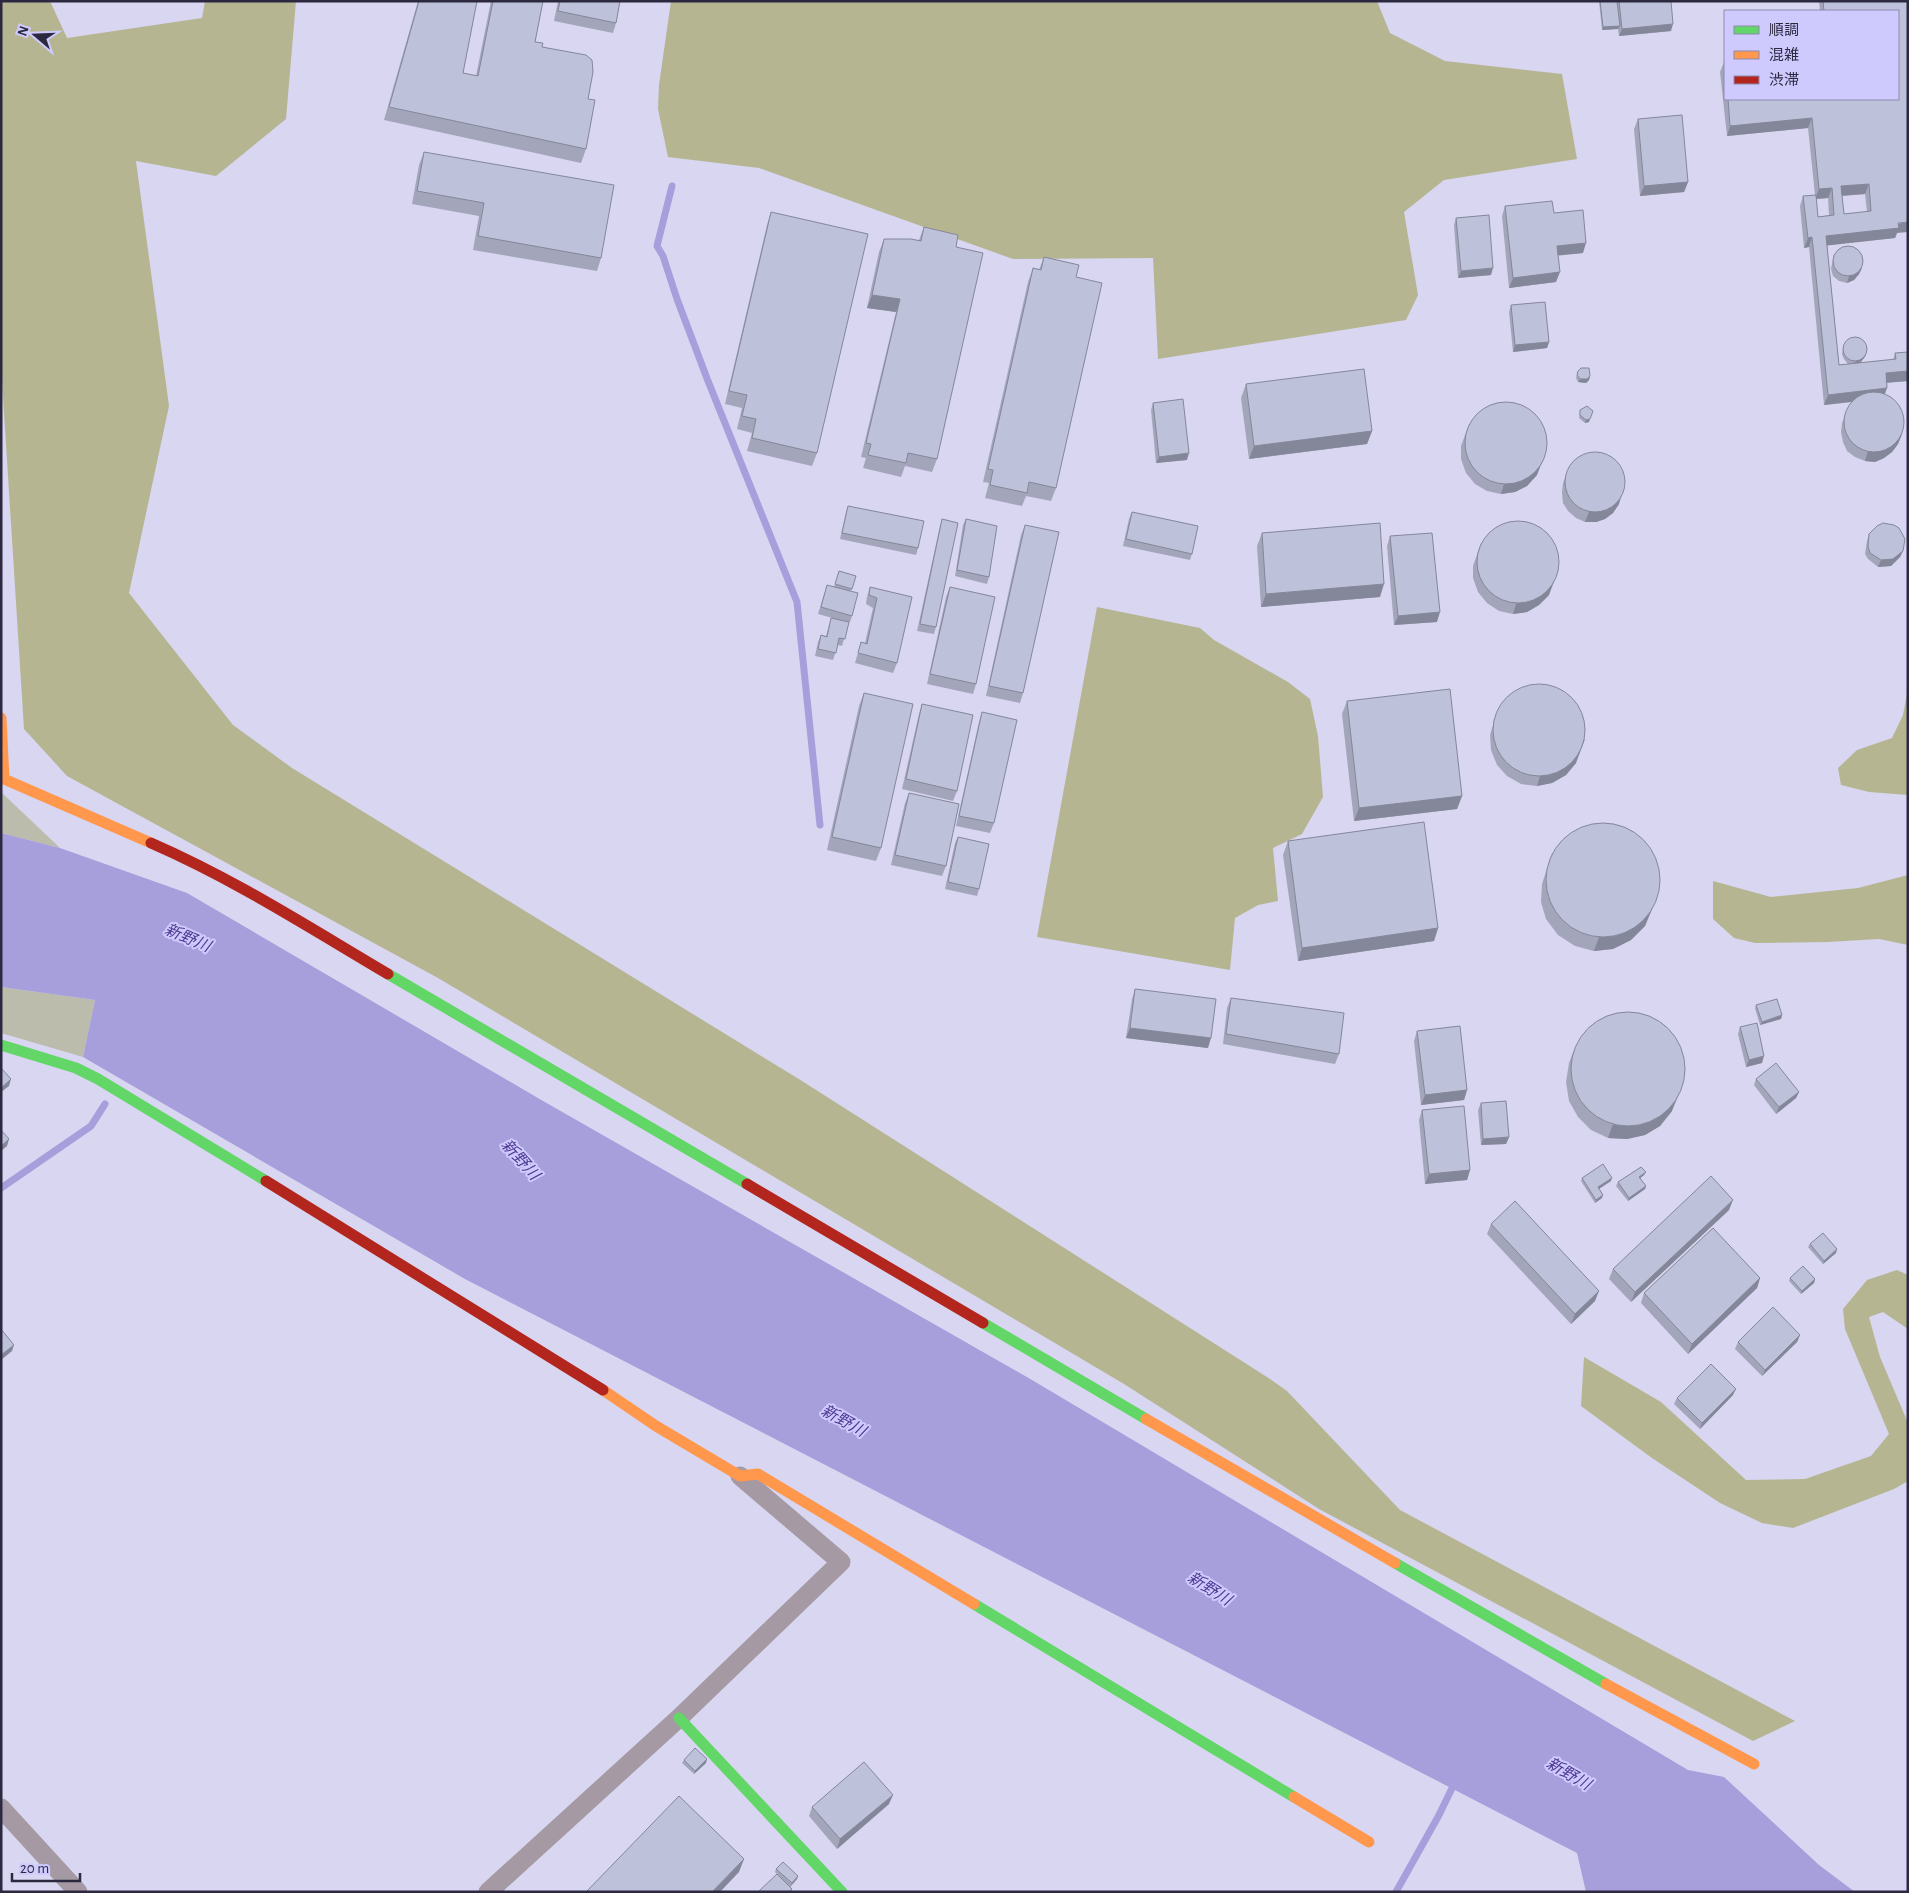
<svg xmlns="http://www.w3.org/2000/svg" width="1909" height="1893" font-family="'Alegreya Sans','Noto Sans JP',sans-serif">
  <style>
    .green { fill: #bcbcad }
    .forest { fill: #b6b592 }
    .water { fill: #a69fdb }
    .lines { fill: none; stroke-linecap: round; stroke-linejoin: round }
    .stream { stroke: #a69fdb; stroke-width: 7 }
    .street { stroke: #a59aa3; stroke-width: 19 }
    .fast { stroke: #63d668; stroke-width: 11 }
    .slow { stroke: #ff974d; stroke-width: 11 }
    .jam { stroke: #b3261e; stroke-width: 11 }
    .wall { fill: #a3a6bb; fill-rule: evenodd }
    .shaded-wall { fill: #848799 }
    .building { fill: #bdc1da; stroke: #848799; fill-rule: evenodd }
    .labels { text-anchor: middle; stroke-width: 4; stroke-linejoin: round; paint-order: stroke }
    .water-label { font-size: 16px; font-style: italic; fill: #4d3992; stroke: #cfcafd }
  </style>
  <rect width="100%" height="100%" fill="#d8d6f1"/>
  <g class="green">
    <path d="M1,792L60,848L1,833Z"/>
    <path d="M1,987L95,1000L83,1057L1,1033Z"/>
  </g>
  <g class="forest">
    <path d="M1,1H50L67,38L202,18L205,1H296L286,119L216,176L136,161L169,406L129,593L233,725L292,768L802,1081L1267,1377L1287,1391L1400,1510L1795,1721L1753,1741L1319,1509L1124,1384L438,978L67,776L24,729L1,365Z"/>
    <path d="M671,1H1377L1390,33L1445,61L1562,74L1577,159L1444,180L1404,212L1418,295L1406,320L1158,359L1153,258L1013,259L759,168L668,157L658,109L659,85Z"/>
    <path d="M1097,607L1200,628L1214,640L1288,682L1310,699L1318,736L1323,797L1302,834L1273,848L1278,901L1258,905L1235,918L1230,970L1037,937Z"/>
    <path d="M1907,694L1908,795L1869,792L1841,785L1838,768L1857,750L1892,738L1903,715Z"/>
    <path d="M1908,875V945L1879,939L1828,942L1755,943L1734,938L1713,919V881L1771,897L1858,888Z"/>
    <path d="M1897,1270L1908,1275V1329L1883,1312L1869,1317L1880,1357L1908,1423V1481L1894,1489L1793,1528L1762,1523L1720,1503L1652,1458L1581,1406L1584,1357L1661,1402L1746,1480L1805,1479L1871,1456L1889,1434L1845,1329L1843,1309L1867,1280Z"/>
  </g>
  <path class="water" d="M1,833L60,848L187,893L543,1101L1032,1380L1688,1770L1724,1777L1819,1865L1855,1892H1586L1577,1853L465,1279L83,1057L95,1000L1,987Z"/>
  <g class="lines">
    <g class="stream">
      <path d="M672,186L657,246L663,256L677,299L708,381L797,602L820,825"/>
      <path d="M1,1188L91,1126L105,1104"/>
      <path d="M1396,1892L1439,1815L1455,1782"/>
    </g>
    <g class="street">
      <path d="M1,1808L78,1892"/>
      <path d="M488,1892L679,1718L841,1562L740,1476"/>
    </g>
    <g class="fast">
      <path d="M388,974L747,1184"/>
      <path d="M1,1045L76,1068L98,1079L266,1181"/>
      <path d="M983,1323L1146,1419"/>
      <path d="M1395,1563L1606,1684"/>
      <path d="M974,1604L1294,1797"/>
      <path d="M679,1718L842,1892"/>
    </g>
    <g class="slow">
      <path d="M1,718L4,779L151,843"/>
      <path d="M603,1390L656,1426L740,1476L758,1474L974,1604"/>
      <path d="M1146,1419L1395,1563"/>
      <path d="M1606,1684L1754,1764"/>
      <path d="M1294,1797L1369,1842"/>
    </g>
    <g class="jam">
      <path d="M151,843C234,879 310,928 388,974"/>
      <path d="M266,1181L603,1390"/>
      <path d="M747,1184L983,1323"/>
    </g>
  </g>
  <g class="wall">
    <path d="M418,1H477L463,73L476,76L491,1H543L535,42L542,47L588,99L586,149L581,163L384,120Z"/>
    <path d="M558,1H620L616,23L613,33L554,21Z"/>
    <path d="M1599,1H1671V31L1619,36L1618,29L1602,30Z"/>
    <path d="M1819,1H1908L1897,233L1895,238L1827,245L1839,365L1850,364H1848L1844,359L1842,354L1844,344L1866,355L1864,358L1860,363L1893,360L1895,353L1908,381L1886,383L1887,388L1885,394L1902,434L1898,444L1892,452L1884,458L1875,462L1865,461L1855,457L1847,451L1843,442L1841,432L1842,423L1846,413L1853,402L1824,405L1809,247L1804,248L1800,206L1803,196L1815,195L1808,128L1727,136L1720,72L1724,62H1725V99H1898V11H1820ZM1865,194L1867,212L1844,214L1842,196ZM1828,198L1829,215L1818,217L1816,199Z"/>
    <path d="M1638,119L1688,182L1684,192L1640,196L1634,129Z"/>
    <path d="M424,152L601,258L597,271L473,250L479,216L412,204L419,165Z"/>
    <path d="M1505,206L1554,213L1583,253L1558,255L1556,282L1509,288L1502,216Z"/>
    <path d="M771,212L817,453L812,466L747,451L752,433L737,429L742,408L725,404L767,225Z"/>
    <path d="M1456,218L1491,275L1458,278L1454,225Z"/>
    <path d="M924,227L956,247L937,459L932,472L905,466L901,477L863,468L866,458L861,457L896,312L867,308L879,252L884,239L919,240Z"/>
    <path d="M1834,254L1862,268L1859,274L1854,280L1847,283L1839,281L1833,276L1831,269Z"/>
    <path d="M1044,257L1076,277L1056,488L1051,501L1026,496L1022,506L985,498L989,483L983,482L1028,282L1033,268L1039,270Z"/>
    <path d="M1511,305L1549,342L1547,348L1513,352L1509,312Z"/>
    <path d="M1578,371L1590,376L1589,380L1586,383L1578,382L1576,378Z"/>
    <path d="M1246,384L1372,431L1367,444L1249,459L1241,398Z"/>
    <path d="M1153,403L1187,460L1156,463L1151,410Z"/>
    <path d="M1580,410L1589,422L1585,423L1579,418Z"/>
    <path d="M1469,424L1537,475L1527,486L1515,492L1501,494L1487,491L1475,484L1466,473L1461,459V446Z"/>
    <path d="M1567,473L1619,504L1613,513L1605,519L1596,522H1585L1576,518L1568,511L1563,503L1562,493L1563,483Z"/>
    <path d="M848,506L918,548L916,555L840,539L846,512Z"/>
    <path d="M1132,512L1192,554L1190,560L1123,546L1129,519Z"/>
    <path d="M942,519L936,627L934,634L917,631L940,526Z"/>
    <path d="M966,519L989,577L987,584L955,576L963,525Z"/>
    <path d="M1025,525L1023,693L1020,703L986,696L1021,535Z"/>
    <path d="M1262,533L1380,597L1261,607L1257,546Z"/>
    <path d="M1869,534L1903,551L1900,557L1891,566L1878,567L1868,559L1865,554L1867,541Z"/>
    <path d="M1390,536L1437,622L1394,625L1387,546Z"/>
    <path d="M1481,543L1549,595L1539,605L1527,612L1513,614L1499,611L1487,603L1478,592L1473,578V566Z"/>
    <path d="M839,571L856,576L851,591L852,616L850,622H849L842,646L838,645L833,660L815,656L818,642L821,635L826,636L831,618L836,619L818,614L827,585L834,587Z"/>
    <path d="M870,587L912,597L897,663L893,673L855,663L861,642L865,643L873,608L866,604L867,597Z"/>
    <path d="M950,587L976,684L973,694L927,684L946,597Z"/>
    <path d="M864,693L881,848L876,861L827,850L859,706Z"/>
    <path d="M1347,701L1462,796L1457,809L1354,821L1342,714Z"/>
    <path d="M922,704L957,791L953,801L902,789L919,714Z"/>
    <path d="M1498,709L1576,763L1566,775L1552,783L1537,786L1521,784L1507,776L1497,765L1491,750L1490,735Z"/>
    <path d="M982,712L994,823L990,833L956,826L979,722Z"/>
    <path d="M909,793L946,866L942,876L891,865L905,803Z"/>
    <path d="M958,837L979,889L977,896L945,889L955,843Z"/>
    <path d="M1288,841L1438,928L1434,941L1298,961L1283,855Z"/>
    <path d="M1552,853L1653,907L1645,926L1631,940L1613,949L1594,951L1575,946L1558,935L1546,919L1541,902L1542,884Z"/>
    <path d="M1135,989L1208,1048L1126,1038L1132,999Z"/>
    <path d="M1231,998L1339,1054L1335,1064L1223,1044L1227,1008Z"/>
    <path d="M1756,1005L1782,1015L1781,1019L1760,1025L1755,1008Z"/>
    <path d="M1740,1027L1762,1063L1746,1067L1738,1034Z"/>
    <path d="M1417,1031L1467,1090L1464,1100L1421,1105L1414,1041Z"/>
    <path d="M1574,1050L1672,1111L1660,1126L1645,1135L1627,1139L1608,1138L1591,1130L1578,1117L1569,1101L1566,1082L1569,1063Z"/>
    <path d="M1756,1079L1799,1092L1796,1098L1776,1114L1754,1085Z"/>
    <path d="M1481,1103L1509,1137L1506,1144L1481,1145L1478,1110Z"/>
    <path d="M1422,1110L1470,1170L1467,1180L1425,1184L1419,1120Z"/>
    <path d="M1646,1172L1644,1175L1640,1178L1646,1186L1645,1189L1628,1201L1616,1186L1618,1182Z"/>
    <path d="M1582,1178L1611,1181L1599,1189L1602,1198L1595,1203L1581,1181Z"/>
    <path d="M1729,1210L1631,1302L1609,1279L1613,1269Z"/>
    <path d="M1491,1224L1595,1301L1571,1324L1487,1234Z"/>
    <path d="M1810,1244L1836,1253L1823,1264L1808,1247Z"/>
    <path d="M1760,1278L1757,1288L1688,1354L1641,1303L1644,1293Z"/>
    <path d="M1790,1278L1815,1279L1814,1283L1801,1294L1789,1281Z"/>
    <path d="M1800,1335L1797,1342L1762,1376L1735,1349L1738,1342Z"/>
    <path d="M1733,1395L1700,1429L1674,1404L1677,1398Z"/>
    <path d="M684,1760L706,1763L694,1774L682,1763Z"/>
    <path d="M889,1804L837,1849L809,1816L812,1807Z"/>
    <path d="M776,1869L798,1876L797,1879L790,1887L777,1874L792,1889L791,1892H759L777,1874L775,1872Z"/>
  </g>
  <g class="shaded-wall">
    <path d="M1673,24L1671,31L1619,36L1622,29Z"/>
    <path d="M1620,26L1618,29L1602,30L1603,27Z"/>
    <path d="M1812,118L1808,128L1727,136L1730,126Z"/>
    <path d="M1688,182L1684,192L1640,196L1644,186Z"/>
    <path d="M1869,184L1865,194L1837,196L1841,186Z"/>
    <path d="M1832,188L1828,198L1815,199L1819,189Z"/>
    <path d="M1908,222V232L1897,233L1895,238L1823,246L1826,236Z"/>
    <path d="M1812,237L1809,247L1804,248L1808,238Z"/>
    <path d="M1586,243L1583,253L1554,256L1557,246Z"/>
    <path d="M1493,268L1491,275L1458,278L1461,271Z"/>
    <path d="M1862,268L1859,274L1854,280L1847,283L1849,276Z"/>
    <path d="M1560,272L1556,282L1509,288L1513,278Z"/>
    <path d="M872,295L900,299L896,312L867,308Z"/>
    <path d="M1549,342L1547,348L1513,352L1515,345Z"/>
    <path d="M1866,355L1864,358L1860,363L1854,365L1855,362Z"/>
    <path d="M1908,371V381L1882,383L1886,373Z"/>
    <path d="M1590,376L1589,380L1586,383L1578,382L1580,379Z"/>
    <path d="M1887,388L1883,398L1824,405L1828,395Z"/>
    <path d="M1590,419L1589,422L1585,423L1586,420Z"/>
    <path d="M1372,431L1367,444L1249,459L1254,446Z"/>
    <path d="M1902,434L1898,444L1892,452L1884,458L1875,462L1865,461L1868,451Z"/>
    <path d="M1546,452L1537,475L1527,486L1515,492L1501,494L1504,484Z"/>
    <path d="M1189,453L1187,460L1156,463L1159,457Z"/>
    <path d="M1622,494L1619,504L1613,513L1605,519L1596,522H1585L1589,512Z"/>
    <path d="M1903,551L1900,557L1891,566L1878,567L1881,560Z"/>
    <path d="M1558,571L1549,595L1539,605L1527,612L1513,614L1516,604Z"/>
    <path d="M1384,584L1380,597L1261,607L1266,594Z"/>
    <path d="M1440,612L1437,622L1394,625L1398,616Z"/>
    <path d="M1585,739L1576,763L1566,775L1552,783L1537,786L1540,776Z"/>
    <path d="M1462,796L1457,809L1354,821L1359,808Z"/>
    <path d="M1658,894L1645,926L1631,940L1613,949L1594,951L1599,937Z"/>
    <path d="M1438,928L1434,941L1298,961L1302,948Z"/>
    <path d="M1782,1015L1781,1019L1760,1025L1762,1022Z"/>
    <path d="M1130,1028L1211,1038L1208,1048L1126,1038Z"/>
    <path d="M1764,1056L1762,1063L1746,1067L1749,1060Z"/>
    <path d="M11,1079L9,1086L1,1092V1088Z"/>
    <path d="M1684,1081L1672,1111L1660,1126L1645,1135L1627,1139L1608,1138L1613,1124Z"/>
    <path d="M1467,1090L1464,1100L1421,1105L1425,1095Z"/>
    <path d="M1799,1092L1796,1098L1776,1114L1779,1107Z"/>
    <path d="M1509,1137L1506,1144L1481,1145L1483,1139Z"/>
    <path d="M9,1139L7,1146L1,1151V1146Z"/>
    <path d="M1470,1170L1467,1180L1425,1184L1429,1174Z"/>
    <path d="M1646,1172L1644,1175L1638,1180L1639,1177Z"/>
    <path d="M1612,1178L1611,1181L1597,1190L1598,1187Z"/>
    <path d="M1646,1186L1645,1189L1628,1201L1629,1198Z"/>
    <path d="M1603,1195L1602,1198L1595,1203L1596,1200Z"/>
    <path d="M1733,1200L1729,1210L1631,1302L1635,1292Z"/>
    <path d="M1837,1249L1836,1253L1823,1264L1824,1261Z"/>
    <path d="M1760,1278L1757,1288L1688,1354L1692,1344Z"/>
    <path d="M1815,1279L1814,1283L1801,1294L1802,1291Z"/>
    <path d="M1599,1291L1595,1301L1571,1324L1575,1314Z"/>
    <path d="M1800,1335L1797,1342L1762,1376L1765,1370Z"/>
    <path d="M14,1345L12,1351L1,1360V1355Z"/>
    <path d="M1736,1389L1733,1395L1700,1429L1702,1423Z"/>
    <path d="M707,1759L706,1763L694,1774L695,1771Z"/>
    <path d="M893,1795L889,1804L837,1849L840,1839Z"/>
    <path d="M744,1859L739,1872L720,1892H712Z"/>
    <path d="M798,1876L797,1879L790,1887L792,1883Z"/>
  </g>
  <g class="building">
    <path d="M419,1H477L463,73L478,76L493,1H543L535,42L543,43L542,47L586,55L592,60L593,72L588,99L595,100L586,149L389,107Z"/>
    <path d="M560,1H620L616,23L558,11Z"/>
    <path d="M1600,1H1617L1620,26L1603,27Z"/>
    <path d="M1619,1H1671L1673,24L1622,29Z"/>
    <path d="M1823,1H1908V222L1898,223L1899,228L1826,236L1839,365L1896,359L1895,353L1908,352V371L1886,373L1887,388L1828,395L1812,237L1808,238L1803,196L1816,195L1818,217L1834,215L1832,188L1819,189L1812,118L1730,126L1728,99H1898V11H1824ZM1869,184L1871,211L1844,214L1841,186Z"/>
    <path d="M1682,115L1688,182L1644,186L1638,119Z"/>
    <path d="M424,152L614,185L601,258L478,236L484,203L417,191Z"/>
    <path d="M1552,201L1554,213L1583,210L1586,243L1557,246L1560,272L1513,278L1505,206Z"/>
    <path d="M771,212L868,234L817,453L752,438L756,419L742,416L747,395L729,391Z"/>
    <path d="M1489,215L1493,268L1461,271L1456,218Z"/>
    <path d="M924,227L958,235L956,247L983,253L937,459L908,453L906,463L868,455L871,444L866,443L900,299L872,295L884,239H911L921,241Z"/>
    <circle cx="1848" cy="261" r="15"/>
    <path d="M1044,257L1079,265L1076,277L1102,283L1056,488L1029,482L1027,493L990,485L993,470L988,469L1033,268L1041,270Z"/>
    <path d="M1545,302L1549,342L1515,345L1511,305Z"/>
    <circle cx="1855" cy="349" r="12"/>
    <path d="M1581,368H1589L1590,376L1587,379H1580L1577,375L1578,371Z"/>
    <path d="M1364,369L1372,431L1254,446L1246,384Z"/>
    <circle cx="1874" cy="422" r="30"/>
    <path d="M1183,399L1189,453L1159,457L1153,403Z"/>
    <circle cx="1506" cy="443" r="41"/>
    <path d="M1587,406L1593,411L1590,419L1586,420L1580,415V410Z"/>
    <circle cx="1595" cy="482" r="30"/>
    <path d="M848,506L924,521L918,548L842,533Z"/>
    <path d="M1132,512L1198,526L1192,554L1126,539Z"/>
    <path d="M942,519L958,523L936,627L920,624Z"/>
    <path d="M966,519L997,526L989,577L957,570Z"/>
    <circle cx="1518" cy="562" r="41"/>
    <path d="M1380,523L1384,584L1266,594L1262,533Z"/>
    <path d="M1883,523L1894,525L1899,528L1905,539L1903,551L1893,559L1881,560L1870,553L1868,547L1869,534L1877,526Z"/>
    <path d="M1025,525L1059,532L1023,693L989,686Z"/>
    <path d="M1432,533L1440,612L1398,616L1390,536Z"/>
    <path d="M839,571L856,576L852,589L835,584Z"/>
    <path d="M827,585L858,593L852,616L821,607Z"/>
    <path d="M870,587L912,597L897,663L858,653L861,642L867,644L877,598L869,595Z"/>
    <path d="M950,587L995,597L976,684L930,674Z"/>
    <path d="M831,618L849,622L845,639L839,638L836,653L818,649L821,635L827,637Z"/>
    <circle cx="1539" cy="730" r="46"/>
    <path d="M1450,689L1462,796L1359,808L1347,701Z"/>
    <path d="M864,693L913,704L881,848L832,837Z"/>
    <path d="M922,704L973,715L957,791L906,779Z"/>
    <path d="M982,712L1017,720L994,823L959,816Z"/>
    <path d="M909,793L959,804L946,866L895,855Z"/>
    <path d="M1424,822L1438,928L1302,948L1288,841Z"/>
    <circle cx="1603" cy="880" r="57"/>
    <path d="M958,837L989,844L979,889L948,882Z"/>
    <path d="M1135,989L1216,999L1211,1038L1130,1028Z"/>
    <path d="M1231,998L1344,1013L1339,1054L1226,1034Z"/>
    <path d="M1777,999L1782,1015L1762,1022L1756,1005Z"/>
    <circle cx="1628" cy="1069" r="57"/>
    <path d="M1757,1023L1764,1056L1749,1060L1740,1027Z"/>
    <path d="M1460,1026L1467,1090L1425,1095L1417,1031Z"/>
    <path d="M1776,1063L1799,1092L1779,1107L1756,1079Z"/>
    <path d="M1,1068L11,1079L1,1088Z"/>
    <path d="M1506,1101L1509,1137L1483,1139L1481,1103Z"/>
    <path d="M1464,1106L1470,1170L1429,1174L1422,1110Z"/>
    <path d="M1,1130L9,1139L1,1146Z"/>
    <path d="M1603,1164L1612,1178L1598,1187L1603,1195L1596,1200L1582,1178Z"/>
    <path d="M1641,1167L1646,1172L1639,1177L1646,1186L1629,1198L1618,1182Z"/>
    <path d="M1711,1176L1733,1200L1635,1292L1613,1269Z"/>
    <path d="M1515,1201L1599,1291L1575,1314L1491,1224Z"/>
    <path d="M1713,1228L1760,1278L1692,1344L1644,1293Z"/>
    <path d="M1823,1233L1837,1249L1824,1261L1810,1244Z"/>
    <path d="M1803,1266L1815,1279L1802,1291L1790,1278Z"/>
    <path d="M1773,1307L1800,1335L1765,1370L1738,1342Z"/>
    <path d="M1,1329L14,1345L1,1355Z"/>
    <path d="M1711,1364L1736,1389L1702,1423L1677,1398Z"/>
    <path d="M695,1748L707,1759L695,1771L684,1760Z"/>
    <path d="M864,1762L893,1795L840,1839L812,1807Z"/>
    <path d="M679,1796L744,1859L712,1892H588L587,1891Z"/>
    <path d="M783,1862L798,1876L792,1883L776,1869Z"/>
    <path d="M777,1874L792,1889L789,1892H760L759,1891Z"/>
  </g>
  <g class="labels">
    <g class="water-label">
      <text transform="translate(188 937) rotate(23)" y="6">新野川</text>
      <text transform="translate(521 1159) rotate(48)" y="6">新野川</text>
      <text transform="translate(844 1420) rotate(29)" y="6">新野川</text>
      <text transform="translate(1210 1588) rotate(32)" y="6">新野川</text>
      <text transform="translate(1569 1773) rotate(30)" y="6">新野川</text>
    </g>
  </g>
  <rect width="1909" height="1893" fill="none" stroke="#2b2840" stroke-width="5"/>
  <rect x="1724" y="10" width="175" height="90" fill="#cfcafd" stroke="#8d89b1"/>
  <rect x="1734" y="26" width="25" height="8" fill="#63d668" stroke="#8d89b1"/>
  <text x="1769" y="35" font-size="15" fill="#2b2840">順調</text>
  <rect x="1734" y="51" width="25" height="8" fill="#ff974d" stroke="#8d89b1"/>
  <text x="1769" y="60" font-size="15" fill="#2b2840">混雑</text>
  <rect x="1734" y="76" width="25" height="8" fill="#b3261e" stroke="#8d89b1"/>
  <text x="1769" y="85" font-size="15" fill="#2b2840">渋滞</text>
  <g transform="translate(35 35) rotate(289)" stroke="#cfcafd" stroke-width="4" paint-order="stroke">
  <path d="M0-4L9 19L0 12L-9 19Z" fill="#2b2840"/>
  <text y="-8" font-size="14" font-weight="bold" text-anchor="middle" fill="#2b2840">N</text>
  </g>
  <path d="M12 1873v8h68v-8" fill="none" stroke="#2b2840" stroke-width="2.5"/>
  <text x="20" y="1873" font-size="15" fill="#2b2840" stroke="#cfcafd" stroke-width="4" paint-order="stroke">20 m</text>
</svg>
